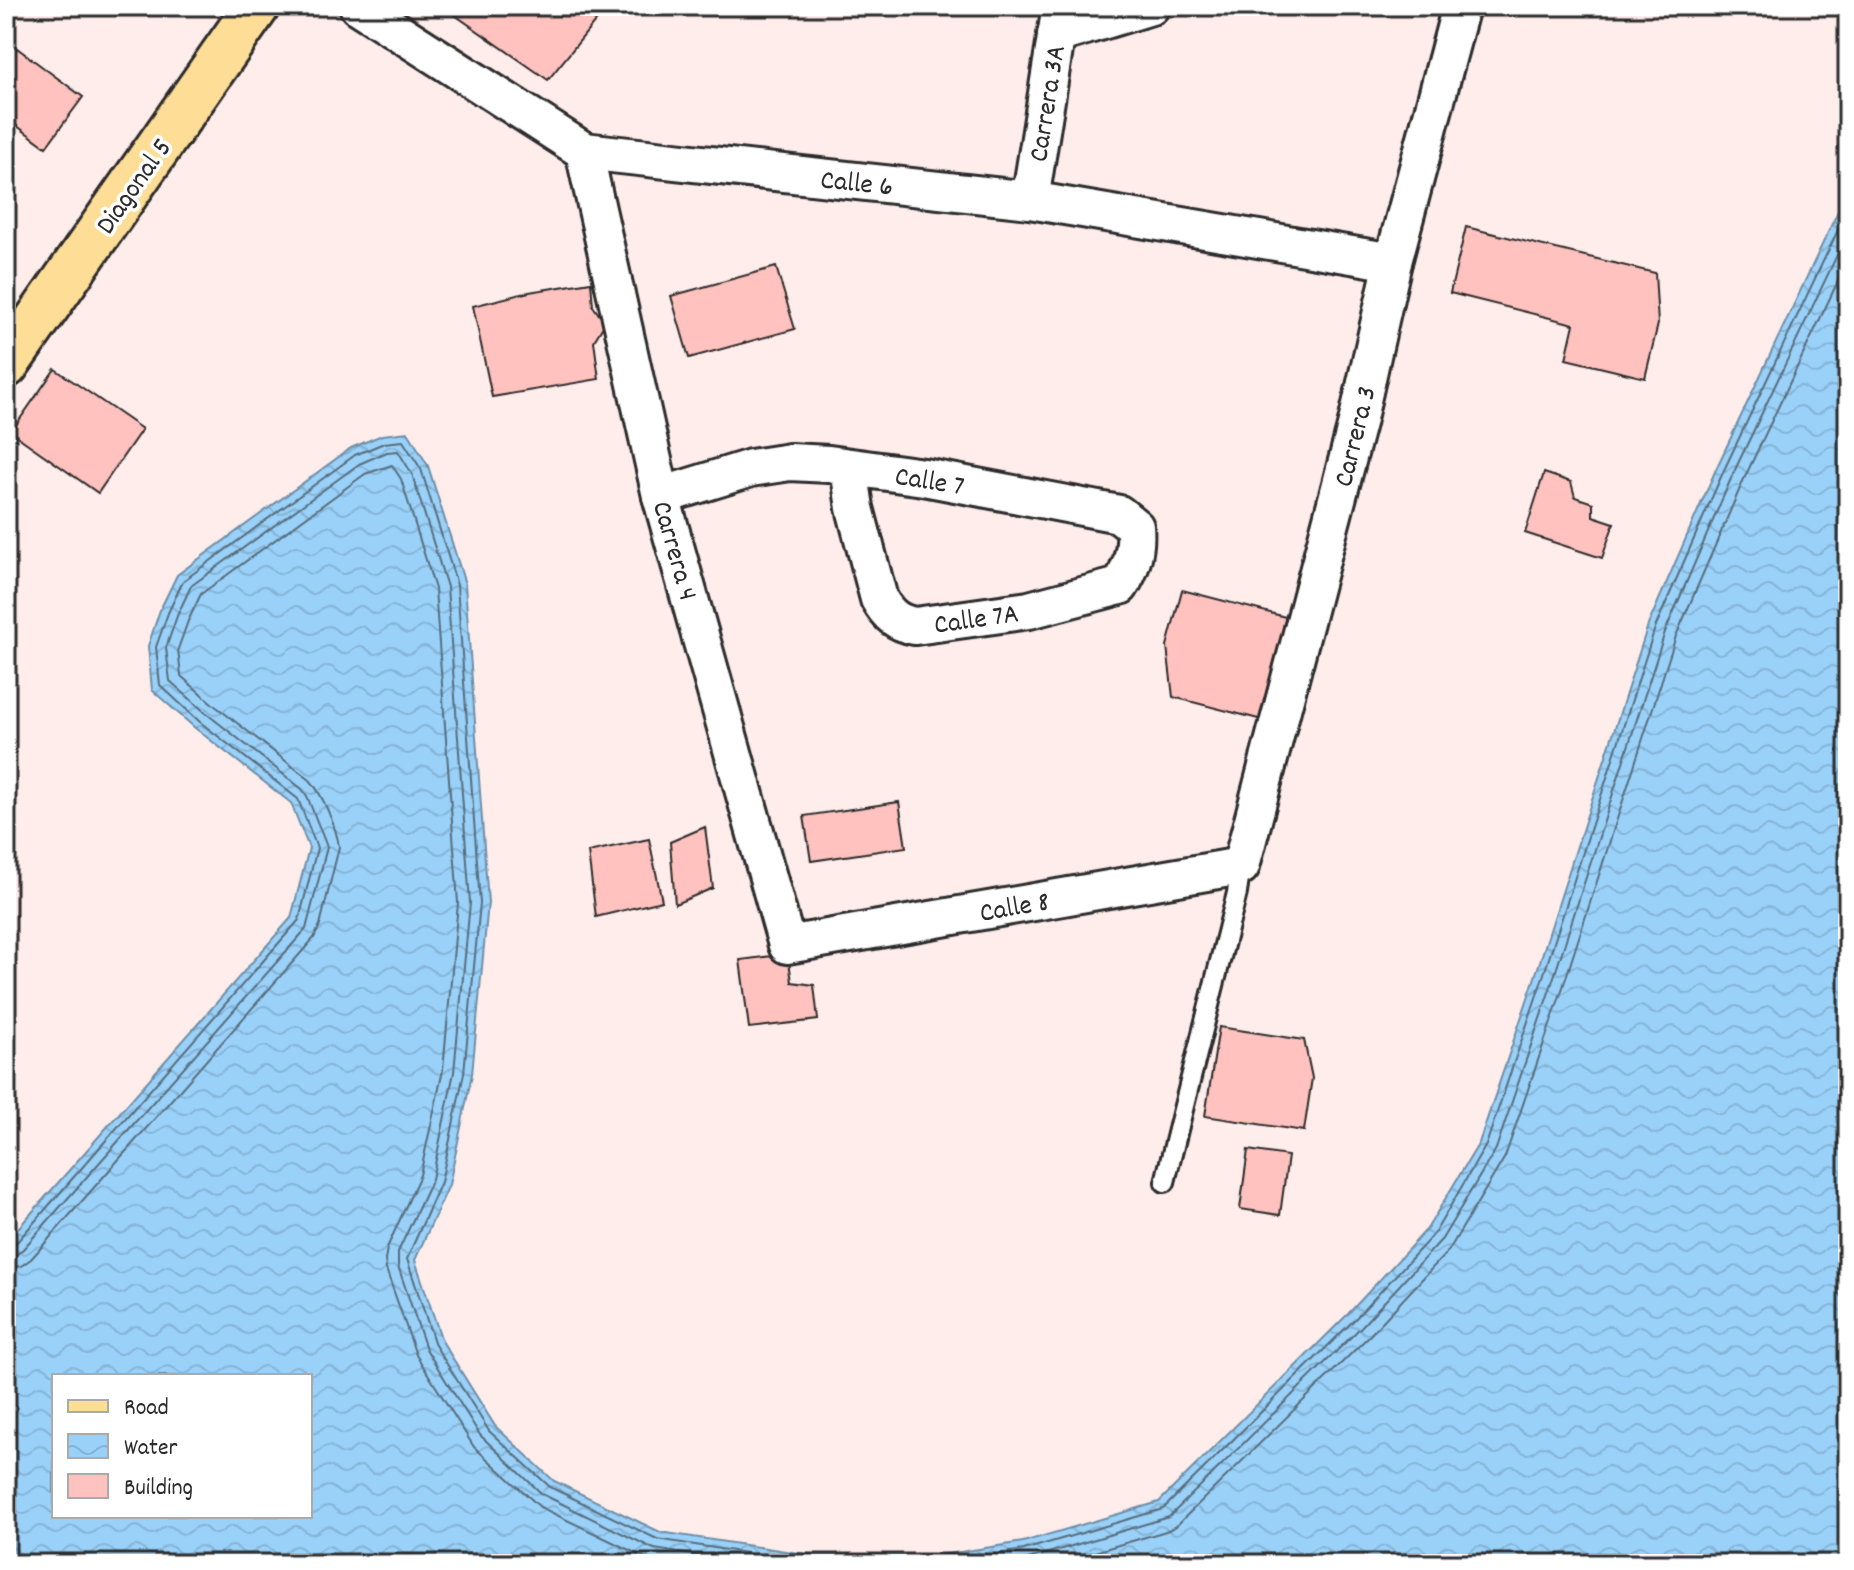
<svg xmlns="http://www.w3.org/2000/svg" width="1854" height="1570" font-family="Dekko,sans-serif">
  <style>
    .water { fill: url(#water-waves); stroke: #6e8fa7; stroke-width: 2; fill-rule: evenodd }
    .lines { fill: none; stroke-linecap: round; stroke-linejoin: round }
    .shore { stroke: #576d7d; stroke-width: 2 }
    .building { fill: #ffc2be; stroke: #2b2b2b; stroke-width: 2 }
    .service-casing { stroke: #2b2b2b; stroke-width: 24 }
    .minor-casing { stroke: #2b2b2b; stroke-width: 42 }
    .primary-casing { stroke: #2b2b2b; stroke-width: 50 }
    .service { stroke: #fff; stroke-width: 18 }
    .minor { stroke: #fff; stroke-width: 36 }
    .primary { stroke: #fedd96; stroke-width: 44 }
    .labels { text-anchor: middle; stroke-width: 7; stroke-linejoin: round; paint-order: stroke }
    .street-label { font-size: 28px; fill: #2b2b2b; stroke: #fff }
  </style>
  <defs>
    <pattern id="water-waves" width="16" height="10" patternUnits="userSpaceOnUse" patternTransform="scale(2)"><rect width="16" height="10" fill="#9ad1f9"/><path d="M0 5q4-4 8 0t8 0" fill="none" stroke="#85b4d6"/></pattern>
  </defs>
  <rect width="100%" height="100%" fill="#ffedec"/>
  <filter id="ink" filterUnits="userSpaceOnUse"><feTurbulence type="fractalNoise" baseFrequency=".0125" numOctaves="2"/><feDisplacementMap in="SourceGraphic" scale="16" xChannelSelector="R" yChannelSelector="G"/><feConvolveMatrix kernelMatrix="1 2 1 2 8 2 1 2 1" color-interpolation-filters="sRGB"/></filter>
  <g filter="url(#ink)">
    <path class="water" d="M1848,190V1564H6V1242L291,918L309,848L291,803L195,728L152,690L148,646L160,610L177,575L351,448L382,435L408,432L428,466L465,584L488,903L472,1074L449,1185L415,1260L442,1341L495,1426L554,1481L660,1532L818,1556H935L1023,1542L1159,1502L1348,1314L1427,1229L1479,1143L1534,980L1648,625L1717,467ZM54,1376H310V1516H54Z"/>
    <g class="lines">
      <g class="shore">
        <path d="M6,1246L16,1243L299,920L317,848L298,799L200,722L160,685L156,647L168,613L183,581L355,455L384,443L403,441L421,469L457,585L480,903L464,1073L441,1182L407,1259L435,1345L489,1431L550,1487L657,1539L816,1564"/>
        <path d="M6,1256L16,1255L23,1249L306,929L327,847L307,796L302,789L207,714L170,681L166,648L177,616L191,586L359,464L387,452L398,451L412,474L447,587L470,903L454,1072L432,1179L398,1252V1266L426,1349L480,1435L542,1494L654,1549L751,1564"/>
        <path d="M6,1268L21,1266L31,1259L314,938L320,925L339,847C337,829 322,793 310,780L214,705L181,676L178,649L188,621L201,594L365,474L392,465L401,479L435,589L458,903L443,1070L420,1175L387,1248L385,1260L386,1269L416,1355L474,1447L540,1507L648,1559L673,1564"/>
        <path d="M856,1564L936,1563L1024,1550L1163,1509L1354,1320L1434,1234L1486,1145L1541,983L1655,628L1724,470L1848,209"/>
        <path d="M997,1564L1028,1559L1169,1517L1361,1327L1442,1239L1496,1149L1551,986L1665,632L1733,474L1848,232"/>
        <path d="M1054,1564L1166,1531L1176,1526L1370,1335L1449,1250L1505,1157L1562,990L1676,636L1744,479L1848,260"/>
      </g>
    </g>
    <g class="building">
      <path d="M442,6H608L548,80Z"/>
      <path d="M17,48L83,97L46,147L6,118V63Z"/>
      <path d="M1466,227L1655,273L1658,324L1645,378L1566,359L1574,324L1450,293Z"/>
      <path d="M776,267L795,329L689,358L671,296Z"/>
      <path d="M591,282L593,306L605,323L594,341L599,379L492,397L473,306L529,292Z"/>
      <path d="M55,369L142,429L98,493L11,432Z"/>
      <path d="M1544,473L1571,482L1575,497L1593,503V516L1614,523L1602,558L1525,533Z"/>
      <path d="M1182,590L1297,620L1270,722L1173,697L1167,646Z"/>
      <path d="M899,802L906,847L811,861L804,816Z"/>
      <path d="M705,827L713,888L675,904L670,842Z"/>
      <path d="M649,839L662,901L596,917L588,852Z"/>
      <path d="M788,954L792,982L814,985L818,1020L749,1028L740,960Z"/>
      <path d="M1219,1027L1304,1040L1312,1078L1304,1131L1205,1116Z"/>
      <path d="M1248,1150L1288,1156L1280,1215L1240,1209Z"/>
    </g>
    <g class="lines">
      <defs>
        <path id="service" d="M1165,1182L1237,893L1241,866"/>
        <g id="minor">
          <path d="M358,6L584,151L1030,200L1393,262"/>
          <path d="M1056,35L1151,6"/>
          <path d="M584,151L661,496L787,945L1241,866L1357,423L1393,262L1461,6"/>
          <path d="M1030,200L1061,6"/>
          <path d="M661,496L751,468L790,462L829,464L924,477L1119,514L1135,527C1137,549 1132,568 1120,586L1029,610L915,626C897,623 888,615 879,599L855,508L849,468"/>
        </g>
        <path id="primary" d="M6,365L257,6"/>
      </defs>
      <use href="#service" class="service-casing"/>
      <use href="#minor" class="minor-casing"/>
      <use href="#primary" class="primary-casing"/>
      <use href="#service" class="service"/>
      <use href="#minor" class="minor"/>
      <use href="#primary" class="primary"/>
    </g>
  </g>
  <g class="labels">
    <g class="street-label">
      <text transform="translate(1045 103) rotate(-81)" y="10">Carrera 3A</text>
      <text transform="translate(857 181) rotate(6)" y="10">Calle 6</text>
      <text transform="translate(132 185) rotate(-55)" y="10">Diagonal 5</text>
      <text transform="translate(1353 436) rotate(-76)" y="10">Carrera 3</text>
      <text transform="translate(930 479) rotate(9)" y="10">Calle 7</text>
      <text transform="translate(677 550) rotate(74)" y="10">Carrera 4</text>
      <text transform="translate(976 617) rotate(-8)" y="10">Calle 7A</text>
      <text transform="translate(1014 905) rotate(-10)" y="10">Calle 8</text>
    </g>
  </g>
  <rect width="1854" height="1570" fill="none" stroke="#fff" stroke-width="32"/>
  <rect x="16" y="16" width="1822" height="1538" fill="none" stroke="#2b2b2b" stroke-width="3" filter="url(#ink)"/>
  <rect x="52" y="1374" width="260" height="144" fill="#ffffff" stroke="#aaaaaa" stroke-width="2"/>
  <rect x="68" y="1400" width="40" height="12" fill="#fedd96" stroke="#aaaaaa" stroke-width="2"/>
  <text x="124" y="1414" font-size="24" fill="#2b2b2b">Road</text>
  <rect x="68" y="1434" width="40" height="24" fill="url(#water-waves)" stroke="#aaaaaa" stroke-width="2"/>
  <text x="124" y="1454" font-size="24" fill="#2b2b2b">Water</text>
  <rect x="68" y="1474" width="40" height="24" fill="#ffc2be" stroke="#aaaaaa" stroke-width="2"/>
  <text x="124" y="1494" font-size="24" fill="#2b2b2b">Building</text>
</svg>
